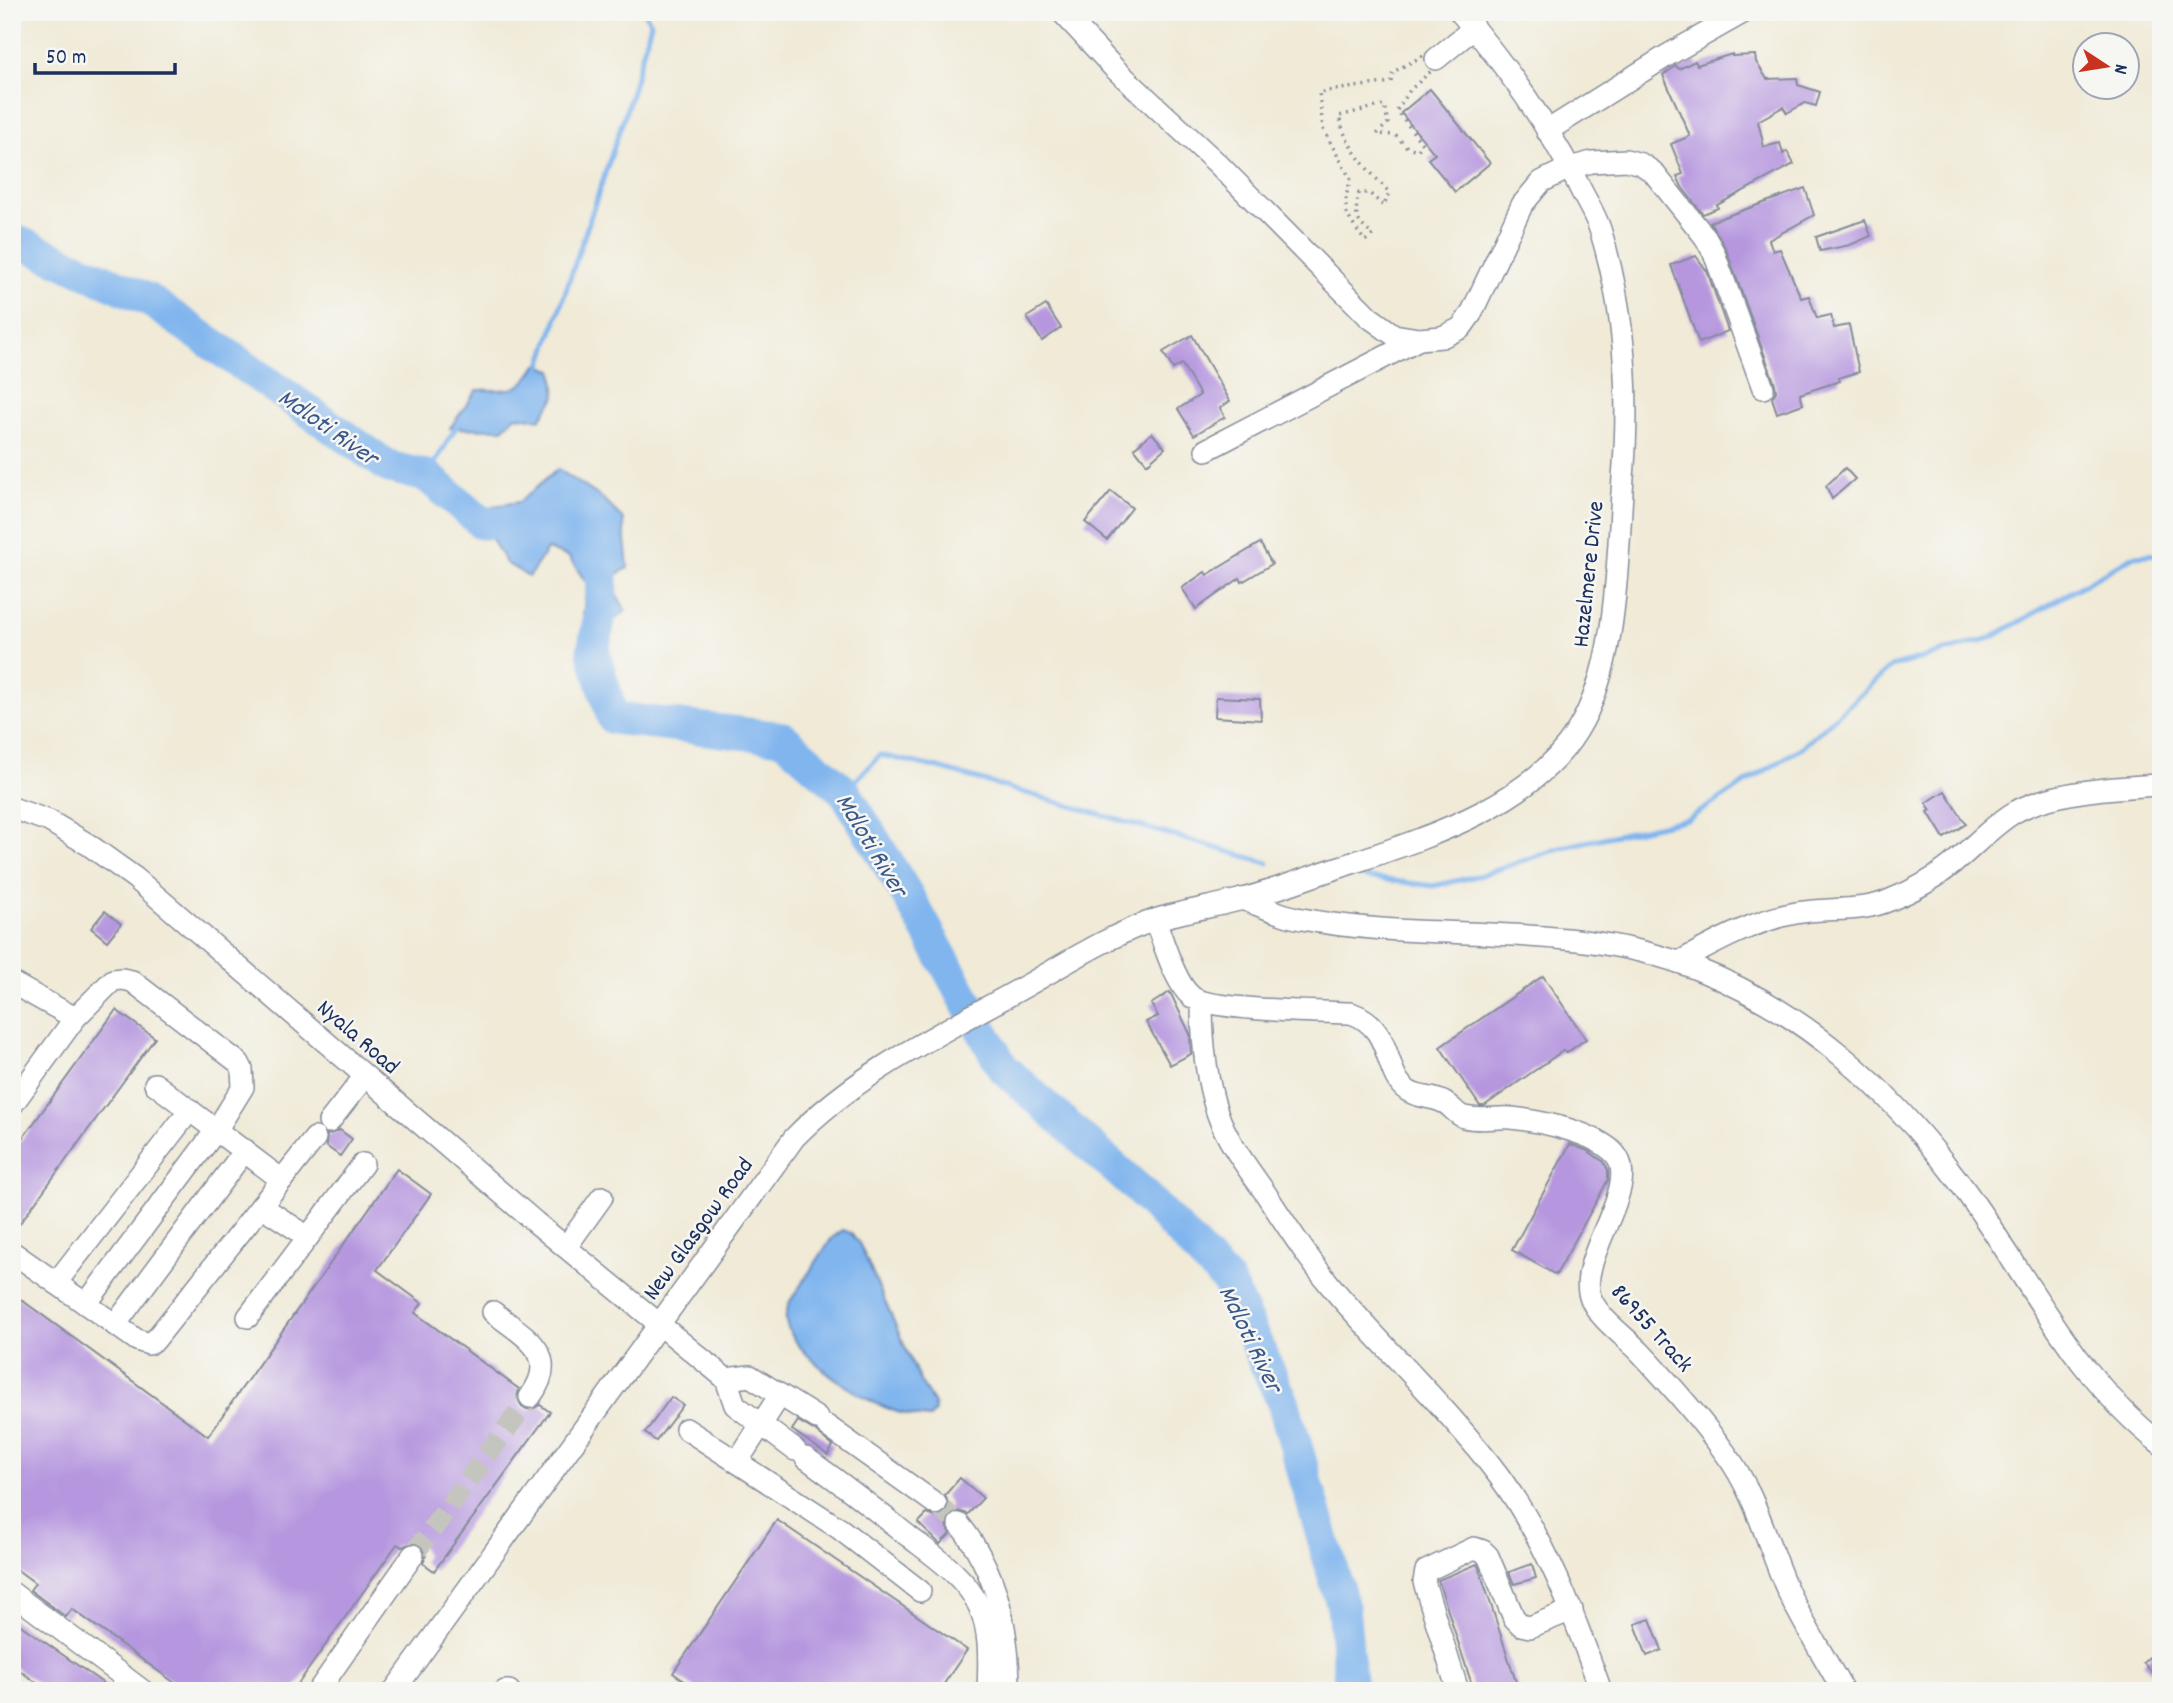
<svg xmlns="http://www.w3.org/2000/svg" width="2173" height="1703" font-family="Dekko,sans-serif">
  <style>
    .water { fill: #80b5ee; stroke: #4e72a6; stroke-width: 2 }
    .lines { fill: none; stroke-linecap: round; stroke-linejoin: round }
    .stream { stroke: #80b5ee; stroke-width: 5 }
    .river { stroke: #80b5ee; stroke-width: 33 }
    .building { fill: #b697df }
    .minor-tunnel { stroke: #c5c5bf; stroke-width: 21; stroke-dasharray: 21 10; stroke-linecap: butt }
    .minor-casing { stroke: #868c9a; stroke-width: 24 }
    .path { stroke: #868c9a; stroke-width: 3.5; stroke-dasharray: 2 5; stroke-linecap: butt }
    .minor { stroke: #fff; stroke-width: 21 }
    .labels { text-anchor: middle; stroke-width: 5; stroke-linejoin: round; paint-order: stroke }
    .street-label { font-size: 24px; fill: #1b2f5e; stroke: #f6f6f2 }
    .water-label { font-size: 26px; font-style: italic; fill: #395789; stroke: #f6f6f2 }
  </style>
  <rect width="100%" height="100%" fill="#f6f6f2"/>
  <filter id="ink" filterUnits="userSpaceOnUse"><feTurbulence type="fractalNoise" baseFrequency=".0143" numOctaves="2"/><feDisplacementMap in="SourceGraphic" scale="14" xChannelSelector="R" yChannelSelector="G"/><feConvolveMatrix kernelMatrix="1 2 1 2 8 2 1 2 1" color-interpolation-filters="sRGB"/></filter>
  <filter id="wash" filterUnits="userSpaceOnUse"><feTurbulence type="fractalNoise" baseFrequency=".00686" numOctaves="4" result="noise"/><feDisplacementMap in="SourceGraphic" scale="28" xChannelSelector="R" yChannelSelector="G"/><feGaussianBlur stdDeviation="1.57" result="paint"/><feColorMatrix in="noise" values="0 0 0 0 0 0 0 0 0 0 0 0 0 0 0 0 0 1.4 0 .05"/><feComposite in="paint" operator="in"/></filter>
  <g filter="url(#wash)">
    <rect width="100%" height="100%" fill="#f0ead7"/>
    <g class="water">
      <path d="M537,365L553,370L556,396L540,419L516,416L503,429L450,428L477,390C510,389 519,395 537,365Z"/>
      <path d="M558,469L602,498L623,519L628,568L614,576L612,586L626,611L611,622L583,616L587,584L569,557L547,549L529,577L506,563L484,526L494,506L519,502Z"/>
      <path d="M843,1230L851,1233L860,1245L920,1381L934,1404L935,1411L930,1418C917,1417 904,1415 892,1410C860,1399 798,1358 787,1325C784,1317 787,1311 789,1303L832,1238Z"/>
    </g>
    <g class="lines">
      <g class="stream">
        <path d="M539,371L628,105L651,23L644,12"/>
        <path d="M427,476L458,424"/>
        <path d="M845,792L880,755L939,768L1268,863"/>
        <path d="M1364,877L1433,886L1482,875L1563,847L1688,819L1801,748L1891,667L1991,638L2134,556L2161,554"/>
      </g>
      <g class="river">
        <path d="M12,239L149,300L389,467L427,476L482,523L529,522"/>
        <path d="M602,576L601,609L593,651L613,718L783,738L845,792L912,903L1003,1068L1137,1188L1228,1282L1283,1402L1343,1607L1351,1691"/>
      </g>
    </g>
    <g id="blocks">
      <g class="building">
        <path d="M1732,54V56L1755,55L1756,62L1767,79L1797,78L1798,85L1820,92L1816,106L1805,103L1787,113L1783,107L1758,121L1764,147L1780,143L1783,154L1787,151L1794,164L1717,205L1718,208L1703,214L1682,187L1677,176L1683,174L1671,144L1690,136L1663,75L1676,66L1679,69L1695,61L1697,65Z"/>
        <path d="M1430,89L1490,163L1455,192L1428,159L1435,154L1401,113Z"/>
        <path d="M1805,188L1814,215L1769,240L1773,251L1780,249L1801,298L1809,296L1817,318L1831,315L1834,328L1849,325L1859,372L1838,378L1840,381L1800,394L1803,404L1777,413L1772,398L1776,391L1775,384L1726,249L1710,222Z"/>
        <path d="M1865,220L1871,236L1850,245L1820,251L1816,237Z"/>
        <path d="M1696,256L1707,271L1728,331L1699,343L1671,265Z"/>
        <path d="M1046,305L1061,328L1042,341L1027,317Z"/>
        <path d="M1192,335L1230,401L1220,408L1225,417L1194,435L1178,409L1200,395L1182,364L1173,369L1163,352Z"/>
        <path d="M1152,433L1165,448L1147,464L1134,448Z"/>
        <path d="M1845,468L1855,479L1832,499L1826,486Z"/>
        <path d="M1111,491L1132,508L1107,540L1085,522Z"/>
        <path d="M1260,543L1272,564L1242,582L1240,578L1196,609L1182,588L1205,572L1207,575Z"/>
        <path d="M1216,697L1260,699L1261,720L1215,717Z"/>
        <path d="M1945,791L1966,824L1944,838L1928,812L1931,810L1926,803Z"/>
        <path d="M105,911L121,924L107,941L91,928Z"/>
        <path d="M1543,976L1586,1039L1566,1053L1564,1050L1484,1106H1480L1440,1047Z"/>
        <path d="M1170,992L1190,1034L1191,1054L1170,1065L1146,1022L1158,1016L1151,1004Z"/>
        <path d="M116,1010L155,1038L12,1234V1153Z"/>
        <path d="M340,1130L352,1139L340,1156L326,1146L327,1135Z"/>
        <path d="M1570,1144L1588,1151L1604,1162L1608,1170V1180L1556,1275L1512,1250Z"/>
        <path d="M397,1169L431,1194L377,1270L422,1303L415,1313L519,1389L517,1398L523,1408L531,1410L540,1405L550,1412L434,1571L423,1563L426,1555L421,1545L413,1542L402,1547L397,1544L293,1691H186L72,1609L66,1617L30,1590L35,1583L12,1566V1293L208,1436Z"/>
        <path d="M671,1397L683,1405L656,1441L645,1433Z"/>
        <path d="M798,1421L815,1431L833,1446L828,1455L792,1430Z"/>
        <path d="M960,1478L983,1498L968,1514L958,1511L951,1514L946,1525L950,1534L940,1544L918,1523L927,1514L935,1517L946,1512L949,1505L945,1495Z"/>
        <path d="M777,1520L967,1650L939,1691H699L673,1673Z"/>
        <path d="M1477,1564L1479,1568L1519,1691H1474L1438,1580Z"/>
        <path d="M1532,1564L1536,1578L1514,1584L1509,1572Z"/>
        <path d="M12,1619L114,1691H48L12,1665Z"/>
        <path d="M1650,1619L1662,1650L1647,1656L1635,1624Z"/>
        <path d="M2161,1646V1681L2143,1663Z"/>
      </g>
    </g>
  </g>
  <g filter="url(#ink)">
    <use href="#blocks" fill-opacity="0" stroke="#868c9a" stroke-width="2"/>
    <g class="lines">
      <g class="minor-tunnel">
        <path d="M936,1504L959,1524"/>
        <path d="M413,1555L530,1397"/>
      </g>
      <defs>
        <g id="minor">
          <path d="M1062,12L1114,68L1218,164L1369,317L1394,335L1419,339L1442,337L1461,328L1471,314L1522,205L1541,182L1569,168L1592,162L1626,160L1641,164L1653,172L1705,237L1714,253L1763,388"/>
          <path d="M1436,59L1474,28"/>
          <path d="M1547,131L1668,55L1744,12"/>
          <path d="M1206,450L1419,339"/>
          <path d="M12,808L49,821L89,845L135,878L535,1222L726,1379L750,1376L817,1418"/>
          <path d="M1242,899C1262,906 1282,916 1302,919C1434,944 1569,918 1697,969C1804,1011 1887,1087 1956,1178C2024,1267 2070,1374 2161,1444"/>
          <path d="M1155,920C1163,940 1175,984 1192,997C1209,1010 1323,1012 1351,1013C1395,1028 1382,1074 1408,1091C1418,1098 1432,1096 1443,1102C1451,1105 1456,1115 1464,1117C1480,1121 1496,1117 1511,1118C1540,1121 1595,1132 1615,1154C1643,1186 1574,1260 1591,1299C1601,1321 1625,1336 1641,1353C1671,1385 1700,1418 1726,1454C1756,1494 1767,1544 1787,1589C1803,1624 1825,1657 1843,1691"/>
          <path d="M1679,962C1714,943 1755,920 1796,913C1827,907 1861,913 1890,900C1910,892 1933,880 1950,866C1972,849 1991,826 2015,812C2052,791 2119,787 2161,785"/>
          <path d="M12,983L75,1018L12,1105"/>
          <path d="M1202,1002C1202,1040 1205,1076 1217,1112C1227,1142 1248,1168 1266,1194C1292,1234 1318,1274 1351,1309C1401,1365 1454,1416 1499,1476C1547,1541 1574,1615 1601,1691"/>
          <path d="M75,1018L113,980L122,979L132,981L239,1063L242,1069L243,1087L217,1129L86,1304"/>
          <path d="M155,1084L282,1180"/>
          <path d="M329,1122L365,1076"/>
          <path d="M261,1206L308,1237"/>
          <path d="M566,1247L602,1197"/>
          <path d="M12,1252L137,1340L149,1344L155,1340L315,1138"/>
          <path d="M56,1283L190,1110"/>
          <path d="M493,1312C525,1337 562,1354 530,1397"/>
          <path d="M248,1317L363,1164"/>
          <path d="M115,1325L245,1150"/>
          <path d="M726,1379L735,1405L795,1450"/>
          <path d="M827,1426L936,1504"/>
          <path d="M686,1429L840,1529L920,1591"/>
          <path d="M806,1458C841,1483 875,1509 908,1536C934,1556 965,1576 979,1606C991,1632 989,1663 988,1691"/>
          <path d="M737,1462L780,1395"/>
          <path d="M959,1524C998,1572 1009,1630 1009,1691"/>
          <path d="M12,1593L143,1691"/>
          <path d="M318,1691L413,1555"/>
          <path d="M394,1691L794,1138C858,1072 944,1032 1024,987C1065,964 1113,933 1158,919C1184,911 1212,907 1239,900C1274,891 1308,877 1343,866C1422,839 1530,807 1577,731C1619,664 1617,556 1623,478C1630,395 1625,309 1600,229C1595,214 1585,199 1578,184C1546,122 1506,65 1460,12"/>
          <path d="M505,1691H509"/>
          <path d="M1458,1691L1424,1582L1426,1571L1474,1548L1483,1551L1488,1556L1514,1618L1521,1625L1530,1627L1572,1610"/>
        </g>
      </defs>
      <use href="#minor" class="minor-casing"/>
      <path class="path" d="M1430,52L1440,63L1410,90L1397,110L1422,144L1418,150L1407,147L1395,135L1377,134L1388,123L1384,105L1339,116C1346,148 1367,169 1389,192L1384,206L1369,193H1359C1354,215 1355,221 1373,235L1365,241C1347,217 1340,210 1351,180L1323,129L1319,92L1391,82L1393,72Z"/>
      <use href="#minor" class="minor"/>
    </g>
  </g>
  <g class="labels">
    <g class="street-label">
      <text transform="translate(1587 574) rotate(-84)" y="8">Hazelmere Drive</text>
      <text transform="translate(359 1036) rotate(41)" y="8">Nyala Road</text>
      <text transform="translate(697 1228) rotate(-54)" y="8">New Glasgow Road</text>
      <text transform="translate(1653 1327) rotate(48)" y="8">86955 Track</text>
    </g>
    <g class="water-label">
      <text transform="translate(329 426) rotate(35)" y="9">Mdloti River</text>
      <text transform="translate(873 844) rotate(59)" y="9">Mdloti River</text>
      <text transform="translate(1252 1338) rotate(64)" y="9">Mdloti River</text>
    </g>
  </g>
  <rect width="2173" height="1703" fill="none" stroke="#f6f6f2" stroke-width="42"/>
  <g transform="translate(2106 66) rotate(102)"><circle r="33" fill="#f6f6f2" stroke="#9ea6b7" stroke-width="2"/>
  <path d="M0-5L12 26L0 18L-12 26Z" fill="#c8321e"/>
  <text y="-10" font-size="19" font-weight="bold" text-anchor="middle" fill="#1b2f5e">N</text>
  </g>
  <path d="M35 63v10h140v-10" fill="none" stroke="#1b2f5e" stroke-width="3.5"/>
  <text x="46" y="63" font-size="21" fill="#1b2f5e" stroke="#f6f6f2" stroke-width="5" paint-order="stroke">50 m</text>
</svg>
